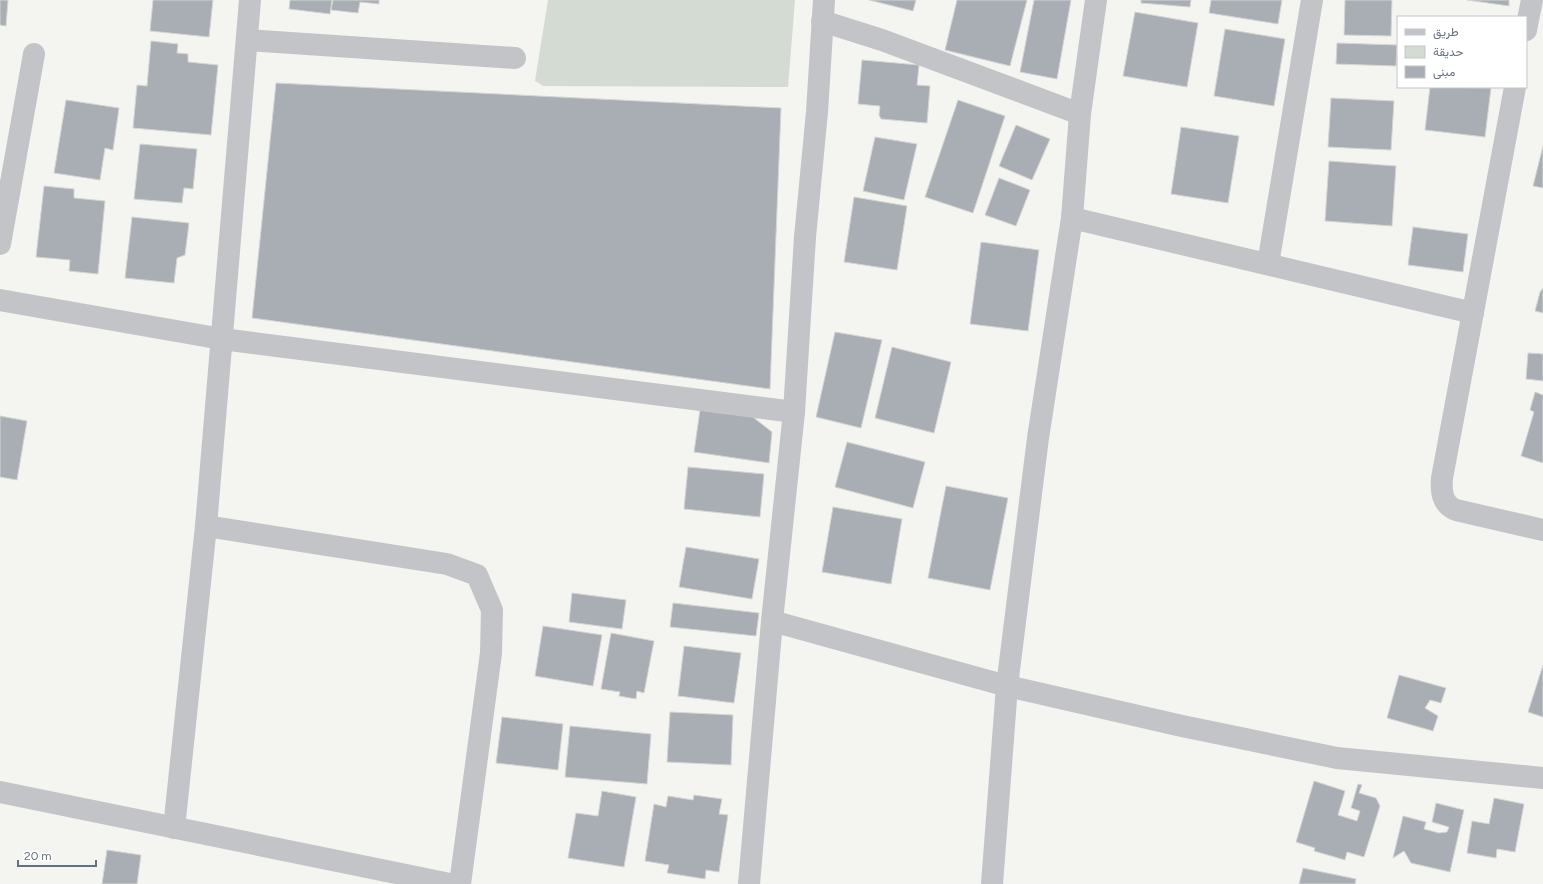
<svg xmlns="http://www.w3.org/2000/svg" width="1543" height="884" font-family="Figtree,Vazirmatn,sans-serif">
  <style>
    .green { fill: #d4dbd2 }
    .building { fill: #a8aeb4; stroke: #d5d5d3 }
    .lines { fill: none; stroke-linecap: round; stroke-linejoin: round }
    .minor { stroke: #c2c4c8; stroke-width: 22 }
  </style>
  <rect width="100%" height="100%" fill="#f4f4f0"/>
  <path class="green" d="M548,0H795L788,87L543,86L535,81Z"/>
  <g class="building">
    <path d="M0,0H8L6,26L0,25Z"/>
    <path d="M153,0H213L209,37L150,31Z"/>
    <path d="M290,0H332L330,14L289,9Z"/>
    <path d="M333,0H379V4L360,2L358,13L331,10Z"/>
    <path d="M869,0H916L913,11Z"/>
    <path d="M957,0H1027L1010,66L945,50Z"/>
    <path d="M1034,0H1071L1057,79L1020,72Z"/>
    <path d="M1141,0H1191L1190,7L1141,3Z"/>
    <path d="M1211,0H1282L1278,24L1209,13Z"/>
    <path d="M1345,0H1392L1391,36L1344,35Z"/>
    <path d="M1467,0H1509V6Z"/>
    <path d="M1135,12L1198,23L1187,87L1123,76Z"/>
    <path d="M1225,29L1285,39L1274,106L1214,96Z"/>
    <path d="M151,41L178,44L177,53L188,54V62L218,65L211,135L133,128L137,85L147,86Z"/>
    <path d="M1337,43L1397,45L1396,66L1336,64Z"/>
    <path d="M862,60L919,65L917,85L930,86L927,123L881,119L879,115L880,106L858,104Z"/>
    <path d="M276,83L781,108L770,389L252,318Z"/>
    <path d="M1430,87L1491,88L1485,137L1425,130Z"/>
    <path d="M1331,98L1394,101L1391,150L1328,147Z"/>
    <path d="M66,100L119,108L113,150L105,148L100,180L54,173Z"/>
    <path d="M958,100L1005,116L973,213L925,197Z"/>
    <path d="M1016,125L1050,139L1032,180L999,166Z"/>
    <path d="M1181,127L1239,136L1228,203L1171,194Z"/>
    <path d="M875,137L917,144L904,200L863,191Z"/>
    <path d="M140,144L197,149L193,189L184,188L182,203L134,199Z"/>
    <path d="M1543,146V188L1533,186Z"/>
    <path d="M1329,161L1396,166L1392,226L1325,221Z"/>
    <path d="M999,178L1030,190L1016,226L985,215Z"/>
    <path d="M44,186L74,189V198L105,201L98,274L69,271L70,260L36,257Z"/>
    <path d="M854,197L907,206L897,270L844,262Z"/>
    <path d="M132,217L189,223L185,255L177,258L174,283L125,278Z"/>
    <path d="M1413,227L1468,234L1463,272L1408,265Z"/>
    <path d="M981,242L1039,250L1028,331L970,324Z"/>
    <path d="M1543,288V313L1535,311L1540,292Z"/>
    <path d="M835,332L882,340L861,428L816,417Z"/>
    <path d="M892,347L951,362L934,433L875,418Z"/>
    <path d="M1528,353L1543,354V381L1526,379Z"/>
    <path d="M1535,392L1543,395V463L1521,456L1534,412L1530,410Z"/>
    <path d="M700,410L749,414L772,432L769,463L694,452Z"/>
    <path d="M0,416L27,421L17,480L0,477Z"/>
    <path d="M847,442L925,462L913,508L835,487Z"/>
    <path d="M688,467L764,474L760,517L684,509Z"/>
    <path d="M946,486L1008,498L990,590L928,578Z"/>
    <path d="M833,507L902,519L891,584L822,572Z"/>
    <path d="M686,547L759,559L752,599L679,587Z"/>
    <path d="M572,593L626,600L622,629L569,622Z"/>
    <path d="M673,603L759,613L756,636L670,627Z"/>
    <path d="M543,626L602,635L593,686L535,676Z"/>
    <path d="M611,633L654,641L644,693L637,691L636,699L619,696L620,692L601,689Z"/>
    <path d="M684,646L741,653L734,703L678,696Z"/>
    <path d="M1543,665V717L1528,712Z"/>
    <path d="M1399,675L1446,688L1441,703L1430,700L1425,708L1438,716L1433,731L1387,718Z"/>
    <path d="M670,712L733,715L731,765L667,762Z"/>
    <path d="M502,717L563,724L558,770L496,763Z"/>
    <path d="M570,726L651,734L647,784L565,777Z"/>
    <path d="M1314,781L1345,791L1338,815L1357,821L1360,811L1351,808L1358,784L1362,785L1359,793L1376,798L1380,806L1364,857L1347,852L1345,860L1314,851L1315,848L1296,842Z"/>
    <path d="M602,791L636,797L624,867L568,858L576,813L598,816Z"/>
    <path d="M694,795L722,799L719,814L728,815L719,872L706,870L705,879L667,873L669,865L645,861L654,804L666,807L668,796L693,800Z"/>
    <path d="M1494,798L1524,804L1515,852L1497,849L1496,858L1467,853L1472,821L1489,824Z"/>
    <path d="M1436,803L1464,810L1450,872L1411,863L1404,851L1393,858L1403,816L1426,822L1424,829L1439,833L1447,832L1449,827L1432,822Z"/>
    <path d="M107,850L141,855L137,884H102Z"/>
    <path d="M1303,868L1356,879L1355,884H1299Z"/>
  </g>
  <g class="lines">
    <g class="minor">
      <path d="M822,21L882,40L1080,114"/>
      <path d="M1526,30L1532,0"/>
      <path d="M248,40L515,58"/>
      <path d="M1515,87L1442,478C1441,492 1442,504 1456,510L1543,530"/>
      <path d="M1072,218L1473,313"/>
      <path d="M0,244L34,54"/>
      <path d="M1268,264L1312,0"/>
      <path d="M0,300L222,339L794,412"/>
      <path d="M206,526L447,564L477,575L492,610L491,653L460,884"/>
      <path d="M772,621L1007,686L1182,726L1337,758L1543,778"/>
      <path d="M0,792L450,884"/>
      <path d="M174,828L206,526L250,0"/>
      <path d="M749,884L772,621L794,412L805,237L817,112L824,0"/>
      <path d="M992,884L1007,686L1038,438L1072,218L1080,114L1096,0"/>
    </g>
  </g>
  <rect x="1397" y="16" width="130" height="72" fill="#ffffff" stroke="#c1c6cc"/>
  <rect x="1405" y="29" width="20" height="6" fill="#c2c4c8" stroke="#c1c6cc"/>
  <text x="1433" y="36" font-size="12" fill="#657180">طريق</text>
  <rect x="1405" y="46" width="20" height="12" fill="#d4dbd2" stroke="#c1c6cc"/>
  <text x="1433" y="56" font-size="12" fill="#657180">حديقة</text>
  <rect x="1405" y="66" width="20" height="12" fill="#a8aeb4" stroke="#c1c6cc"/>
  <text x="1433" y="76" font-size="12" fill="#657180">مبنى</text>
  <path d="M18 860v6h78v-6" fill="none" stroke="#657180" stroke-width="2"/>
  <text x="24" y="860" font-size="12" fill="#657180" stroke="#ffffff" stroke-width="3" paint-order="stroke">20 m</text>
</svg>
